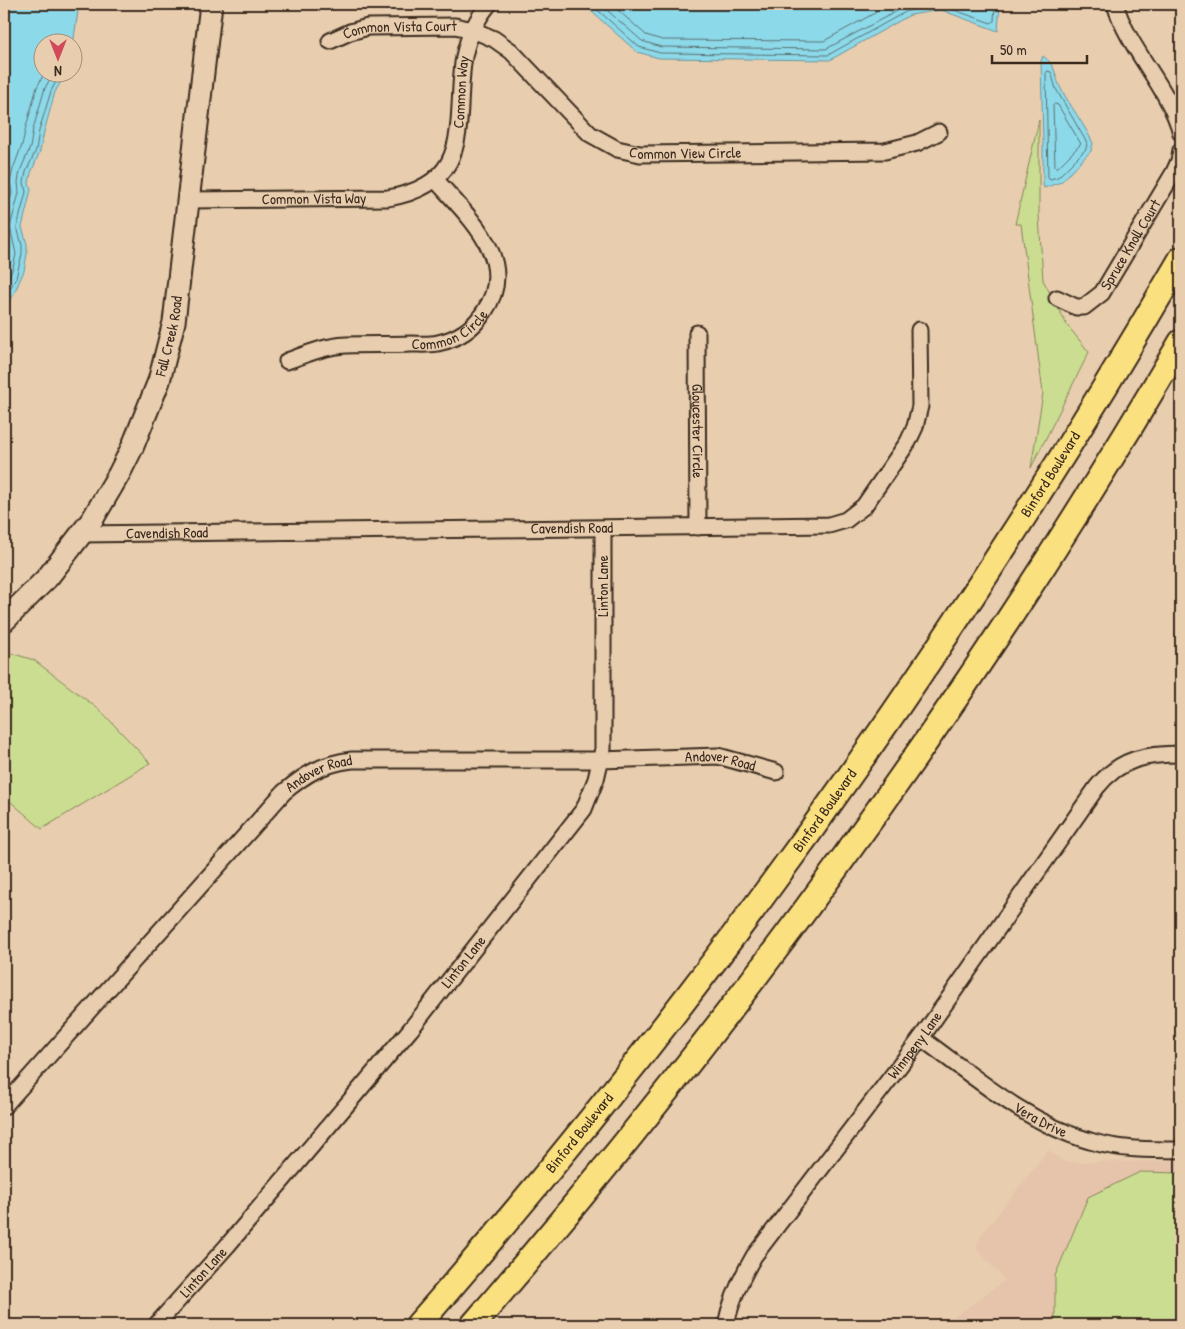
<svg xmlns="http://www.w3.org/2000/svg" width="1185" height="1329" font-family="'Patrick Hand',sans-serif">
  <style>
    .built { fill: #e6c4ab }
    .green { fill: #cbdd91; stroke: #838458 }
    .water { fill: #8cd9ea; stroke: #6c9398 }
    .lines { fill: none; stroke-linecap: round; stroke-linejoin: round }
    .shore { stroke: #5b7070; stroke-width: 1 }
    .street-casing { stroke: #3b2a1e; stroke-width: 19 }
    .secondary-casing { stroke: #3b2a1e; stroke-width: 25 }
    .primary-casing { stroke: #3b2a1e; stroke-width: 28 }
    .street { stroke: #e8ceaf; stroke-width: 15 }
    .secondary { stroke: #e8ceaf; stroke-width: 21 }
    .primary { stroke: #fbe080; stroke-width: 24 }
    .labels { text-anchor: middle; stroke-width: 4; stroke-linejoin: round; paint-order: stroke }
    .street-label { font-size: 15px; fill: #3b2a1e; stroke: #e8ceaf }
  </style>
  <rect width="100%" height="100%" fill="#e8ceaf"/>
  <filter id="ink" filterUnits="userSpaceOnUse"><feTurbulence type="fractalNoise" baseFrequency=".02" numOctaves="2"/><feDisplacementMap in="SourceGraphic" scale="10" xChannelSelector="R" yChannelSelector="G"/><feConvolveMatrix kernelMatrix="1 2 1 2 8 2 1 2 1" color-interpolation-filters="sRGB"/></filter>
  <g filter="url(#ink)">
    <path class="built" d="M1048,1150L1064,1162L1181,1161V1325H943L1005,1280L976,1249L981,1235Z"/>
    <g class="green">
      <path d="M1039,120V216L1043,280L1067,325L1089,352L1031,468L1043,393L1021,224H1015Z"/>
      <path d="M4,651L34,660L101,711L150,763L42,829L4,796Z"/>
      <path d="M1140,1172L1181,1173V1325H1055V1276L1088,1197Z"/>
    </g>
    <g class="water">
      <path d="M4,4H79L73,45L72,42H42V72L66,73L55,92L44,132L40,151L31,173L29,183L31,190L22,227L27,244V254L24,271L12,298L4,307Z"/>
      <path d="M583,4H1000L998,31L941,10L910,15L830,60L659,58L637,52Z"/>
      <path d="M1043,56C1057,66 1054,75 1061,89C1071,107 1084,124 1093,143L1091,151L1061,182L1044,188L1043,184V142L1041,61Z"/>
    </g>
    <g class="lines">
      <g class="shore">
        <path d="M591,4L639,47L660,53L828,55L907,11L940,5L991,23L994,21L995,4"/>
        <path d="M600,4L642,41L661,47L826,49L910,4"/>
        <path d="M611,4L646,35L662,40L824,41L891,4"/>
        <path d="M1048,71L1051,72L1056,89L1087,143L1086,149L1058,177L1050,179L1048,177L1046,74Z"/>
        <path d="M1055,104L1058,105L1081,144L1057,168L1055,166L1053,106Z"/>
        <path d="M4,221L12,193L10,182L13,169L22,145L26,127L37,87L45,72"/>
        <path d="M4,288L13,268L16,254L10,227L19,193L18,182L20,171L30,148L33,129L45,88L54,72"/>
        <path d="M4,299L16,278L22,254V245L17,227L26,192L24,182L26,172L36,150L39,131L51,91L61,72"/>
      </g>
      <defs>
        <g id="street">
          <path d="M1115,4C1129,51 1168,85 1181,133"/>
          <path id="s1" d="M330,41L350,32L368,27L455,26L473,30L494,39L511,51L590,134L617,149L640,154L885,151L917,143L939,132"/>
          <path id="s2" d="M189,200L388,198C473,183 455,127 463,63C466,41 475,21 489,4"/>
          <path id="s3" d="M1057,298L1076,307H1084L1102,293L1174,172L1179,161L1181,150"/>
          <path id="s4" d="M697,333L698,527"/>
          <path id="s5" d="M287,361C307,354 325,346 346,345C368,344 389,345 411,344C420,344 429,345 438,343C457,339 473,329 484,312C520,260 467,216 435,179"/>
          <path id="s6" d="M82,534L829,525L846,520L864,506L908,442L915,427L920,406L919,330"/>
          <path id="s7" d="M921,1038C974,1076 1026,1123 1090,1141C1119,1150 1151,1150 1181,1150"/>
          <path id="s8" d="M4,1106L284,792C307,773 322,764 352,760H601L718,756L776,772"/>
          <path id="s9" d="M156,1325L227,1246L410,1030L584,809L596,779L603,749V529"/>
          <path id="s10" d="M726,1325C731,1299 741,1278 754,1256L921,1038L1097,787C1120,758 1147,754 1181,754"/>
        </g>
        <g id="secondary">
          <path id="s11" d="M4,621L48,577L92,520L119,474L132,448L159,381L174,322L211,4"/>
        </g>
        <g id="primary">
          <path id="s12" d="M418,1325C705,997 962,636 1181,259"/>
          <path d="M473,1325C737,1019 977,691 1181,342"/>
        </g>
      </defs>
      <use href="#street" class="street-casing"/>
      <use href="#secondary" class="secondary-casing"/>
      <use href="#primary" class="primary-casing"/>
      <use href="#street" class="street"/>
      <use href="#secondary" class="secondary"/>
      <use href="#primary" class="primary"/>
    </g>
  </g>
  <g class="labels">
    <g class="street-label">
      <text dy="5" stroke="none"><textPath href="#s1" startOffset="72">Common Vista Court</textPath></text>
      <text dy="5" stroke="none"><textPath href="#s2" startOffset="344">Common Way</textPath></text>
      <text dy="5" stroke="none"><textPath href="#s1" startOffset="404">Common View Circle</textPath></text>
      <text dy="5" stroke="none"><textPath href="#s2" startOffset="125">Common Vista Way</textPath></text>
      <text dy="5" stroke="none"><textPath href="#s3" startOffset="108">Spruce Knoll Court</textPath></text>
      <text dy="5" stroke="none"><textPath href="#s5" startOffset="169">Common Circle</textPath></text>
      <text dy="5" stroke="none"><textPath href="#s11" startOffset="335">Fall Creek Road</textPath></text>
      <text dy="5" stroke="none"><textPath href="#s4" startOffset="98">Gloucester Circle</textPath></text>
      <text dy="5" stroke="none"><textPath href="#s12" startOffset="1061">Binford Boulevard</textPath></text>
      <text dy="5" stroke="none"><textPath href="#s6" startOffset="490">Cavendish Road</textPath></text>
      <text dy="5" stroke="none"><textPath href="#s6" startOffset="85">Cavendish Road</textPath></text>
      <text transform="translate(603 586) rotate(-90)" y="5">Linton Lane</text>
      <text dy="5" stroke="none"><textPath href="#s8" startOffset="866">Andover Road</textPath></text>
      <text dy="5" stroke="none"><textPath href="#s8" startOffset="461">Andover Road</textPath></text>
      <text dy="5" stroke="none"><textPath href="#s12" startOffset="656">Binford Boulevard</textPath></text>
      <text dy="5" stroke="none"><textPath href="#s9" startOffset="476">Linton Lane</textPath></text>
      <text dy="5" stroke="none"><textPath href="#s10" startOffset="340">Winnpeny Lane</textPath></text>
      <text dy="5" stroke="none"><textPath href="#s7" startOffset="145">Vera Drive</textPath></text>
      <text dy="5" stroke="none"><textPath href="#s12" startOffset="251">Binford Boulevard</textPath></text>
      <text dy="5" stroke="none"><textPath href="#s9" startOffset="71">Linton Lane</textPath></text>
    </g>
  </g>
  <rect width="1185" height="1329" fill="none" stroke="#e8ceaf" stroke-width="20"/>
  <rect x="10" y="10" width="1165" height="1309" fill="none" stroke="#3b2a1e" stroke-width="2" filter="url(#ink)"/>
  <g transform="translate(58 58) rotate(180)"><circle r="24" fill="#e8ceaf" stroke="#a38c75"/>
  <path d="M0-4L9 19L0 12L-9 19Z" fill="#d1495b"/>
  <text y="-8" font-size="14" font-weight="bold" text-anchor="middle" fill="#3b2a1e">N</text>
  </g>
  <path d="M992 55v8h95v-8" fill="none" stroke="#3b2a1e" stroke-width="2.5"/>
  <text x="1000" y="55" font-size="15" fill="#3b2a1e" stroke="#e8ceaf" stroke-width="4" paint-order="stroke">50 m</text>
</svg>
